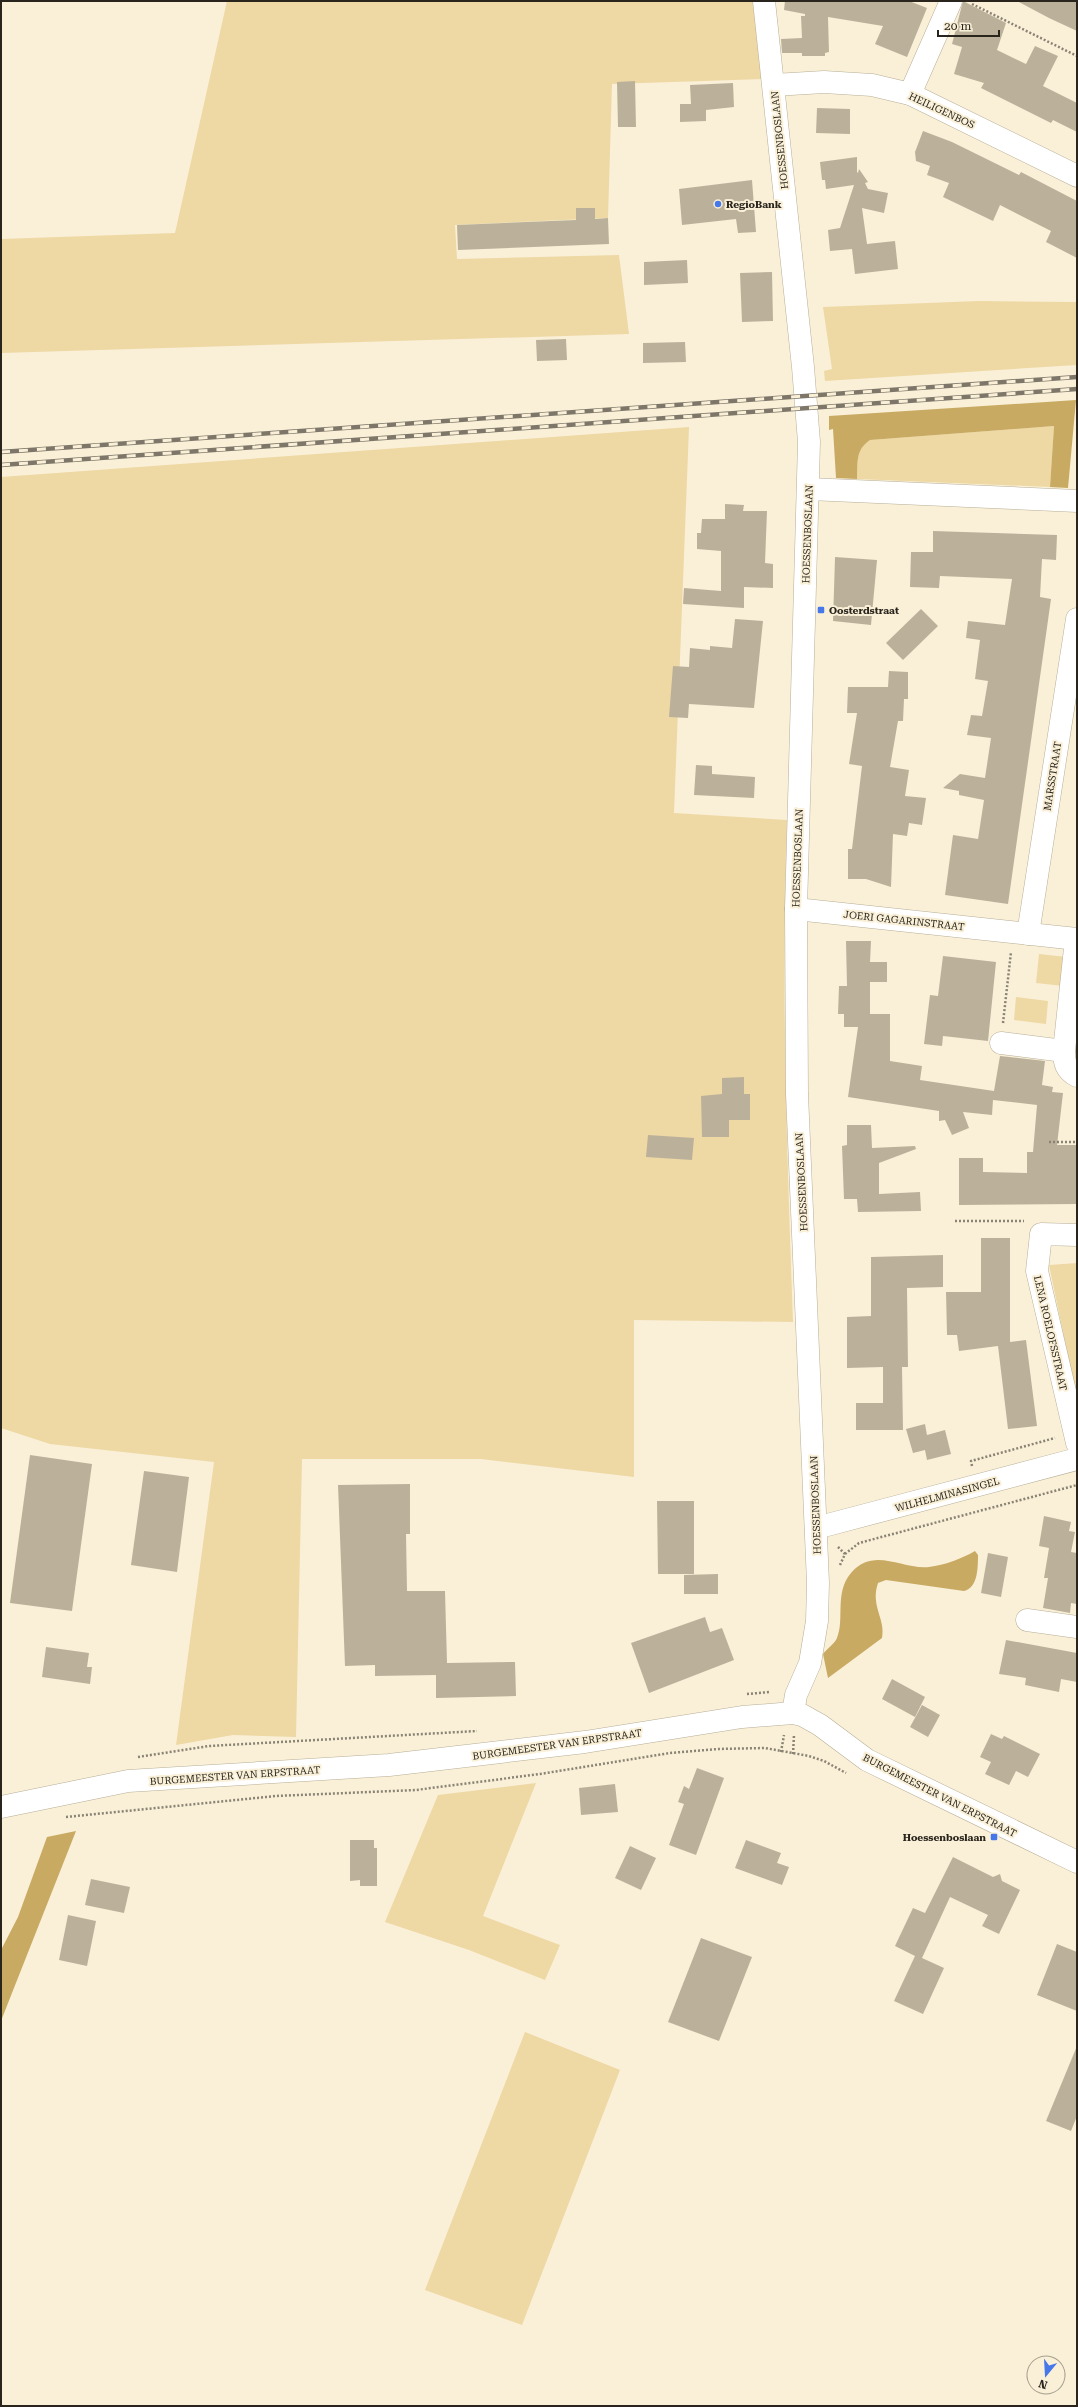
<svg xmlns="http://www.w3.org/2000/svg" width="1078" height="2407" font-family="'Roboto Serif',serif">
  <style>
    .green { fill: #eed8a4 }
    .forest { fill: #c8aa62 }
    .building { fill: #bbb19b }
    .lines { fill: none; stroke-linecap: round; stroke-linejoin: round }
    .minor-casing { stroke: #b7ae97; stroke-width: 23 }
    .path { stroke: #8a8373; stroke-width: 2.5; stroke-dasharray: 2 2; stroke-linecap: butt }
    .minor { stroke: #fff; stroke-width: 22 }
    .rail-casing { stroke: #7e7769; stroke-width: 4.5 }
    .rail { stroke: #faf0d8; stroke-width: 3; stroke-dasharray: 9; stroke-linecap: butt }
    .poi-dot { fill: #4678ea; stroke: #faf0d8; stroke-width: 1.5 }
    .labels { text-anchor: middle; stroke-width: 4; stroke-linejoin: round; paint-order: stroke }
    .street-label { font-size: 10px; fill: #29251d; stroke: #faf0d8 }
    .poi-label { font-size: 10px; font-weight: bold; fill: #29251d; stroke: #faf0d8; text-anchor: start }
  </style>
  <rect width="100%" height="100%" fill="#faf0d8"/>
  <g class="green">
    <path d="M227,1H756L765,79L612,84L608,218L455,225L457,259L619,255L629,334L1,353V239L175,233Z"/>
    <path d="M979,301L1077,302V365L825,381L824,371L832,369L823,307Z"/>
    <path d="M1054,426L1050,487L857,479C858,462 855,450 870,440Z"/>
    <path d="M689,427L674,813L787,820C781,987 787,1155 793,1322L634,1320V1477L481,1459H302L296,1737L233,1735L176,1745L214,1462L50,1444L1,1428V477Z"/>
    <path d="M1039,954L1066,957L1064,986L1036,983Z"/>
    <path d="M1016,997L1048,1001L1046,1024L1014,1020Z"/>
    <path d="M1077,1263V1399L1049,1265Z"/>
    <path d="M536,1783L483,1916L560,1945L545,1980L469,1950L385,1922L438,1795Z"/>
    <path d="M525,2032L620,2070L522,2325L425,2290Z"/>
  </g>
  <g class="forest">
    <path d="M1076,400L1068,488L1050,487L1054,426L870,440C855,450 858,463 857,479L836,478L833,429L829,430V416Z"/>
    <path d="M975,1551L978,1555C978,1567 978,1588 964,1591L886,1580L878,1583C870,1606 886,1619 882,1638L828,1678L823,1654C827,1649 835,1643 837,1638C845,1619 834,1593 851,1573C874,1546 902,1570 929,1567C945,1565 961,1559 975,1551Z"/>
    <path d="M76,1831L10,1998L1,2021V1950L18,1917L47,1837Z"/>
  </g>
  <g class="building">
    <path d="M785,1H909L927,8L907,57L875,44L883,26L828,17L829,52L825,53V56H802V53H782L781,39L802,38L801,16H805V14L784,10Z"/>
    <path d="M963,1L1006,23L997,50L1026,64L1035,46L1058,56L1043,86L1077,103V132L1053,120L1051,123L981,88L984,83L954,74L962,47L952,44Z"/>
    <path d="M1017,1H1077V31L1049,18Z"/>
    <path d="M635,81L636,127H618L617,82Z"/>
    <path d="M733,83L734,107L706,110V121L680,122V104H691L690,85Z"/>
    <path d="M817,108L850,109V134L816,133Z"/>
    <path d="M923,131L952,142L1019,175L1021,172L1077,201V258L1046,242L1051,231L1000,205L993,221L943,197L949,183L927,175L930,166L916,161L915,152Z"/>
    <path d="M857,157V172L858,173L859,169L868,182L865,183L868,189L888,193L884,213L862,208L867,244L895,241L898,269L855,274L852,249L830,251L828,230L840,228L854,185L826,189L825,180H822L820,162Z"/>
    <path d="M752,180L756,232L738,233L736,219L682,225L679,189Z"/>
    <path d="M576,208H595V219L608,218L609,244L458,250L457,225L576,220Z"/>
    <path d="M687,260L688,283L644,285V262Z"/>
    <path d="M772,272L773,321L742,322L740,273Z"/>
    <path d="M566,339L567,360L537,361L536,340Z"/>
    <path d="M685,342L686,362L643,363V343Z"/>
    <path d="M725,504L744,505L743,511H767L765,563L773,564V588L744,587V608L683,604L684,588L721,591V551L697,549V533H701L702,519H725Z"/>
    <path d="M933,531L1057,535L1056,560L1042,559L1040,597L1051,599L1008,904L945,895L953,835L978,839L984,800L959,795V791L943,788L960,774L985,778L991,738L967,735L971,715L982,716L988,681L975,679L980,640L966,638L968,621L1005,625L1012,579L940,576L939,588L910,587L911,552H933Z"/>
    <path d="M835,557L877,560L871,625L833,621Z"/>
    <path d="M921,609L938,626L903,660L886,643Z"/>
    <path d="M735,619L763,621L754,708L689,704L688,718L669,717L673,666L689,667L690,648L710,650V646L732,648Z"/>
    <path d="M889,671L908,672V699H904L903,721H898L890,767L909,770L905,796L926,798L922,825L909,823L907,836L893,834L891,887L866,879H848V849H852L862,766L849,764L857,713H847L848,687H888Z"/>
    <path d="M696,765L712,766V774L755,777L754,798L694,795Z"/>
    <path d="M846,941H871L870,962H887V982H870V1014H890V1061L922,1066L920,1080L994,1091L1000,1056L1045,1061L1042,1085L1053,1087L1052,1092L1063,1093L1057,1145H1077V1204L959,1205V1158H983V1172L1027,1173V1152H1033L1037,1105L993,1100L992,1115L963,1112L969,1128L952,1135L945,1120L939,1121V1111L848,1097L858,1027H844V1014H838L839,986H847Z"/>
    <path d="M943,956L996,962L988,1041L943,1036L942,1046L924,1044L930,995L938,996Z"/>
    <path d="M744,1077V1094H750V1120H729V1137H702L701,1096L722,1094V1078Z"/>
    <path d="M847,1125H871L872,1148L915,1146L916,1149L879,1163V1194L920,1192L921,1211L858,1212L857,1199H844L842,1146L847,1145Z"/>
    <path d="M648,1135L694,1138L692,1160L646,1157Z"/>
    <path d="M981,1238H1010V1342L1026,1340L1037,1426L1008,1429L998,1346L959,1351L957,1335H947L946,1292H981Z"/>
    <path d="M943,1255V1287L907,1288L908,1367H902L903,1430H856V1403H883V1367L847,1368V1317L871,1316V1257Z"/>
    <path d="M925,1424L927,1435L945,1430L951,1454L927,1460L925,1450L913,1453L906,1429Z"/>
    <path d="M30,1455L92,1464L72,1611L10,1603Z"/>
    <path d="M144,1471L189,1477L177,1572L131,1565Z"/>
    <path d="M410,1484V1534H406L407,1591H445L447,1663L515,1662L516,1696L436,1698V1675L375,1676V1665L345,1666L338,1485Z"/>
    <path d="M657,1501H694V1574H658Z"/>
    <path d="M1044,1516L1071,1522L1069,1531L1075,1532L1071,1552L1077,1553V1604L1071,1603L1070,1613L1043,1608L1048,1578H1044L1049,1548L1039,1546Z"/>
    <path d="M988,1553L1008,1557L1001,1597L981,1593Z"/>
    <path d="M718,1574V1594H684V1575Z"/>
    <path d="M705,1617L710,1632L722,1628L734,1660L649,1693L631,1643Z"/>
    <path d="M1006,1640L1077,1653V1682L1061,1679L1059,1692L1025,1685L1026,1678L999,1674Z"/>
    <path d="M46,1647L89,1653L87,1667H92L90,1684L42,1677Z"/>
    <path d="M892,1679L925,1697L915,1717L882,1699Z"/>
    <path d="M922,1705L940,1715L928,1737L910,1727Z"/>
    <path d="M991,1734L1002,1739L1004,1736L1040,1754L1028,1777L1016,1771L1009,1785L985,1774L991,1762L980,1757Z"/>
    <path d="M697,1768L724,1778L696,1855L669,1845L684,1804L678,1802L684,1786L689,1789Z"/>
    <path d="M615,1784L618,1812L581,1815L579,1788Z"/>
    <path d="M350,1840H374V1848H377V1886H360V1880L350,1881Z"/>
    <path d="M746,1840L781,1853L777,1863L789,1867L782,1885L735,1868Z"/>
    <path d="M630,1846L656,1858L641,1890L615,1878Z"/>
    <path d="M953,1857L993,1877L1000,1874L1002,1881L1020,1890L999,1934L982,1926L988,1915L950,1897L922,1958L944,1968L923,2014L894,2001L915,1956L895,1946L913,1908L925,1913Z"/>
    <path d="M91,1879L130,1887L124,1913L85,1905Z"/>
    <path d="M68,1915L96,1921L87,1966L59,1960Z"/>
    <path d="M701,1938L752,1957L719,2041L668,2022Z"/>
    <path d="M1057,1944L1077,1952V2011L1037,1995Z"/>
    <path d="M1077,2046V2116L1071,2131L1046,2121Z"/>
  </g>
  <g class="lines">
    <defs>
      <g id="minor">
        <path d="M764,1L803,367L809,442L796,909L797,1094L818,1583L817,1621L810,1663L796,1695L793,1713"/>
        <path d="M774,85L824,82L872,85L910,94L1077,176"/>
        <path d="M910,94L951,1"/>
        <path d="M809,489L1077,501"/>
        <path d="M796,909L1077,939"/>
        <path d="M1028,934L1077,619"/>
        <path d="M1076,939L1064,1051C1064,1063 1066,1070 1077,1076"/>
        <path d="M1001,1043L1064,1051"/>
        <path d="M1077,1235L1041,1234L1037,1271L1077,1443"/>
        <path d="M816,1528L1077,1459"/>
        <path d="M1027,1620L1077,1627"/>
        <path d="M1,1807L128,1781L389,1765L585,1742L742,1717L793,1713L802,1715L820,1725L867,1760L1077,1862"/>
      </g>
    </defs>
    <use href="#minor" class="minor-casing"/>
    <g class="path">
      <path d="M972,4L1077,56"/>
      <path d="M1003,1023L1011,952"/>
      <path d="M1049,1142H1077"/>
      <path d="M955,1221H1024"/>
      <path d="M972,1466L971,1461L1055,1438"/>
      <path d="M838,1547L845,1554"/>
      <path d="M840,1565L845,1554L859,1543L1077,1485"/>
      <path d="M747,1694L770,1692"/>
      <path d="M781,1752L784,1735"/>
      <path d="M793,1754L794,1735"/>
      <path d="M138,1757L209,1746L477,1731"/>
      <path d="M66,1817L276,1796L416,1790L540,1774L670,1753L718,1749L765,1748L809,1756L824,1761L846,1773"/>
    </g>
    <use href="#minor" class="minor"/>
    <defs>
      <g id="rail">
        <path d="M1,452L1077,377"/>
        <path d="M1,465L1077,389"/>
      </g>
    </defs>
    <use href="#rail" class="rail-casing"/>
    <use href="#rail" class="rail"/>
  </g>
  <g class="poi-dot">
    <circle cx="718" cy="204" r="4"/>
    <rect x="817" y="606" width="8" height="8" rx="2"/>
    <rect x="990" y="1833" width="8" height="8" rx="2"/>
  </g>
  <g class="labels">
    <g class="street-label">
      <text transform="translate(942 110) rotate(25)" y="4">HEILIGENBOS</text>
      <text transform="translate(779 140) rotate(-96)" y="4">HOESSENBOSLAAN</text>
      <text transform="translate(807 534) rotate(-88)" y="4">HOESSENBOSLAAN</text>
      <text transform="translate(1052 776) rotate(-81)" y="4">MARSSTRAAT</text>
      <text transform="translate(797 858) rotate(-88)" y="4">HOESSENBOSLAAN</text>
      <text transform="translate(904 920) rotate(6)" y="4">JOERI GAGARINSTRAAT</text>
      <text transform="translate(801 1182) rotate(-93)" y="4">HOESSENBOSLAAN</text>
      <text transform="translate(1051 1333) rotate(77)" y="4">LENA ROELOFSSTRAAT</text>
      <text transform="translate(947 1494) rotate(-15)" y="4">WILHELMINASINGEL</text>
      <text transform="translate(815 1505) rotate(-92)" y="4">HOESSENBOSLAAN</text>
      <text transform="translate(557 1744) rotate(-8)" y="4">BURGEMEESTER VAN ERPSTRAAT</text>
      <text transform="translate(235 1775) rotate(-4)" y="4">BURGEMEESTER VAN ERPSTRAAT</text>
      <text transform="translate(940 1795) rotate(27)" y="4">BURGEMEESTER VAN ERPSTRAAT</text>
    </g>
    <g class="poi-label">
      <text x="726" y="208">RegioBank</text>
      <text x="829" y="614">Oosterdstraat</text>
      <text x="986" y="1841" text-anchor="end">Hoessenboslaan</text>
    </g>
  </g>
  <rect width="1078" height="2407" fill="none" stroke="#29251d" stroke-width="4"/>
  <g transform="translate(1046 2375) rotate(198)"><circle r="19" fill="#faf0d8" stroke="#a69f8d"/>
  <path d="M0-3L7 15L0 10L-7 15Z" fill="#4678ea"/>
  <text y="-6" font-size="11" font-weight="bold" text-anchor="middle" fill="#29251d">N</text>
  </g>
  <path d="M938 30v6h61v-6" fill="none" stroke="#29251d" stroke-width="2"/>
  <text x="944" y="30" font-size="12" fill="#29251d" stroke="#faf0d8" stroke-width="3" paint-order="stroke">20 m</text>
</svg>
